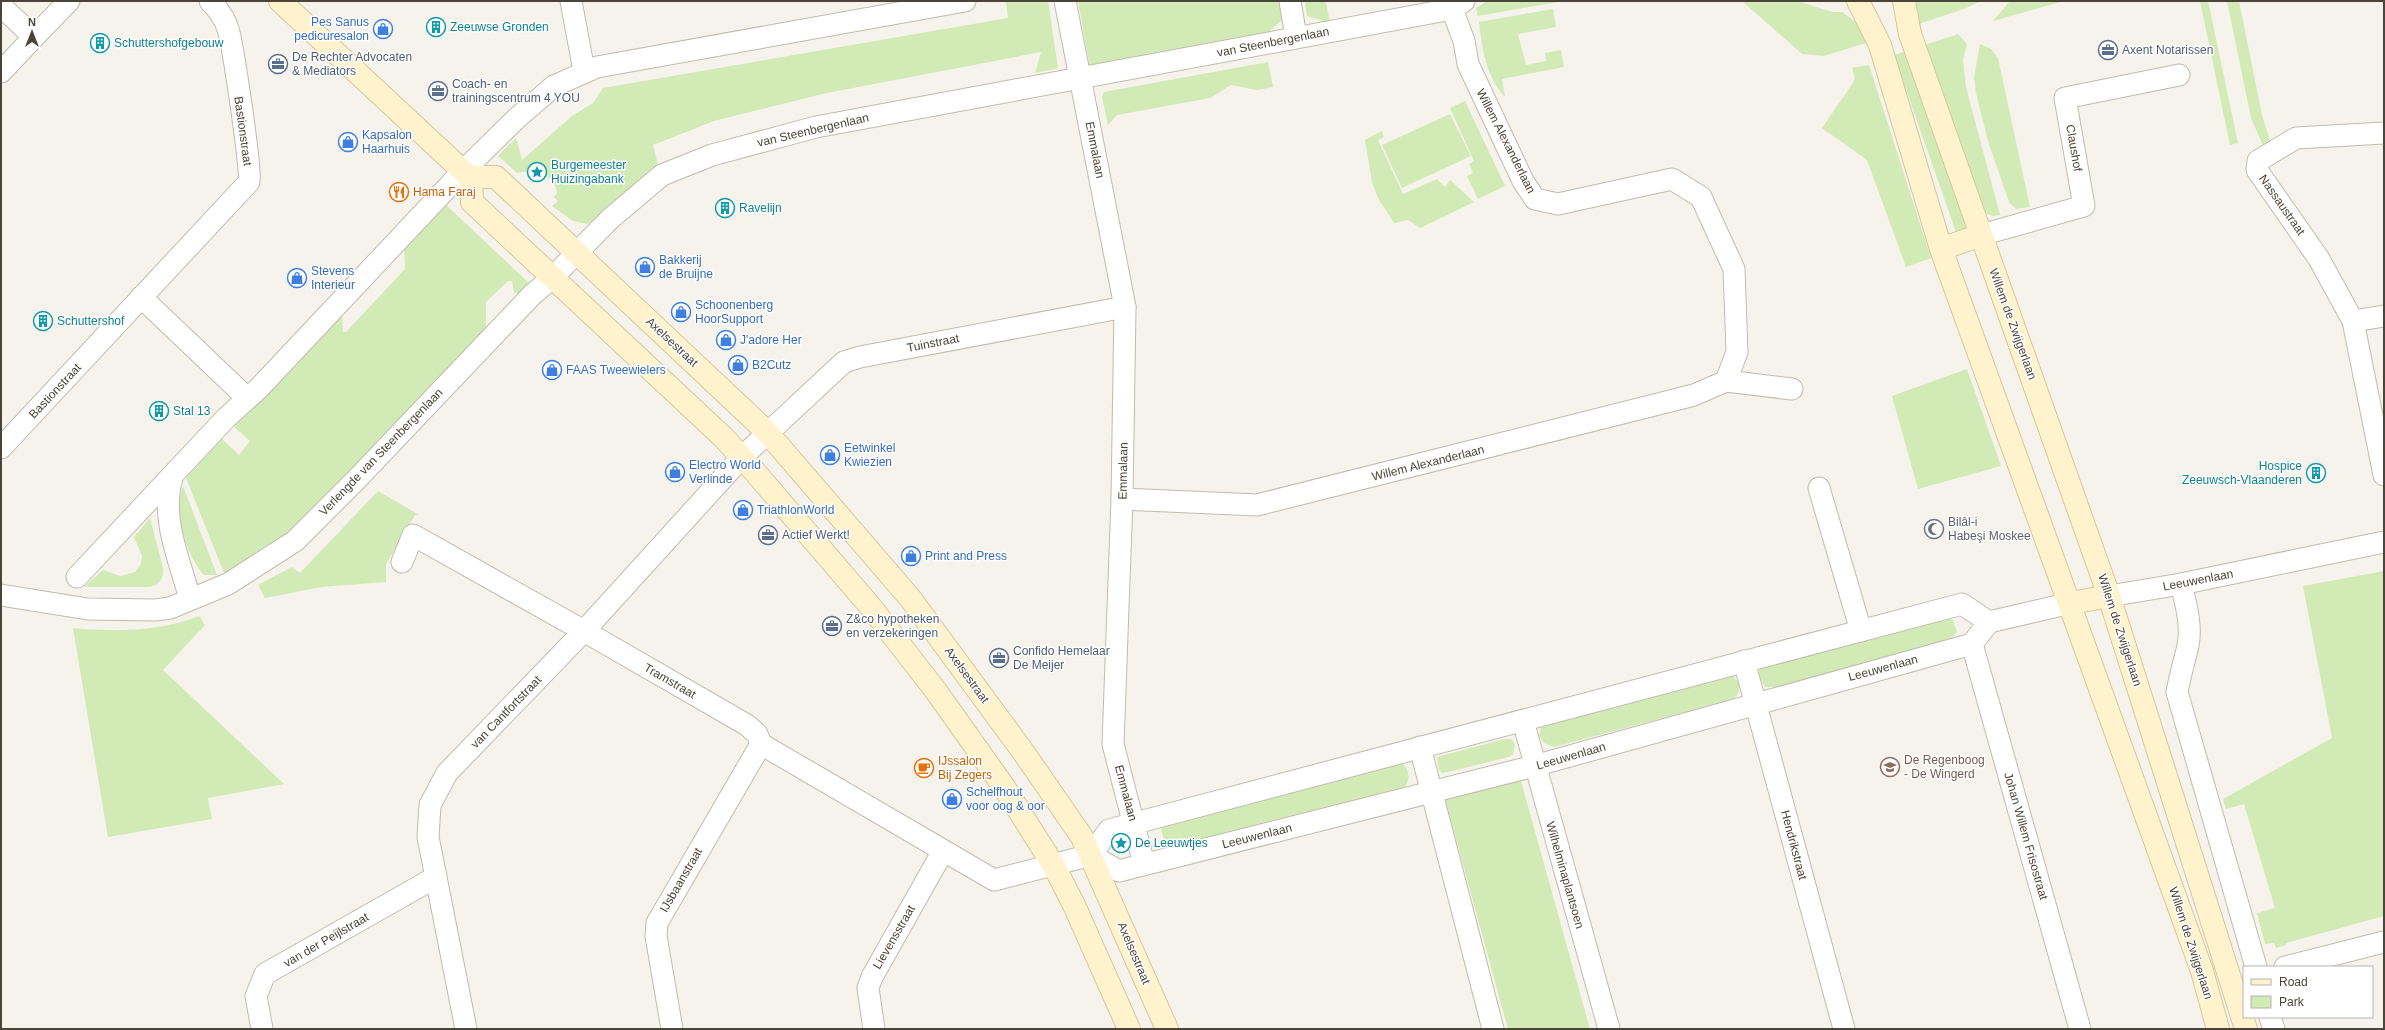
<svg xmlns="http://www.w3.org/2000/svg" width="2385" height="1030" font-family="Arial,sans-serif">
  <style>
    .green { fill: #d2eab5 }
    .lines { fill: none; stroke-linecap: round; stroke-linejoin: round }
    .street-casing { stroke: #c2bbae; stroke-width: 23 }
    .secondary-casing { stroke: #d6c79b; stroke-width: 24 }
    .street { stroke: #fff; stroke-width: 21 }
    .secondary { stroke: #fff3cd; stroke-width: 22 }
    .labels { text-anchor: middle; stroke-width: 3; stroke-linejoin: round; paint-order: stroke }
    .shop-label { font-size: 12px; fill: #366cbe; stroke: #fff; text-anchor: start }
    .culture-label { font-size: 12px; fill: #0d838f; stroke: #fff; text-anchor: start }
    .street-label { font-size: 12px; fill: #4b4439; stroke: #fff }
    .service-label { font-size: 12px; fill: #4e5e75; stroke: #fff; text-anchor: start }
    .food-label { font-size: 12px; fill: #c56008; stroke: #fff; text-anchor: start }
    .worship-label { font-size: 12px; fill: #5b616d; stroke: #fff; text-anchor: start }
    .education-label { font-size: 12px; fill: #785e54; stroke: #fff; text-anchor: start }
  </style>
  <rect width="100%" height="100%" fill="#f6f3ec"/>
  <g class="green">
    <path d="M1006,1H1048L1058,68L1035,73L1041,52L827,93L714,121L653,145L658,165L588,224L573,221L552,206L558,201L554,197L557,193L555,184L539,169L517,173L498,156L516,138L522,160L572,116L593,103L603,88L1008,18Z"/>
    <path d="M1078,1H1279L1282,20L1265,35L1090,67Z"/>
    <path d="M1305,1H1332L1326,2L1330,23L1307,16Z"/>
    <path d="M1487,1H1558V2L1478,16L1476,8Z"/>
    <path d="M1742,1H1797L1832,12H1842L1859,24L1869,42L1824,56L1802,54Z"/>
    <path d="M1914,1H1981L1964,9L1916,25Z"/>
    <path d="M2010,1H2064L1993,21Z"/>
    <path d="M2200,1H2208L2238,143L2230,145Z"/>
    <path d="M2227,1H2239L2262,115L2271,144L2264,148L2251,118Z"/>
    <path d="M1553,9L1556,27L1518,34L1526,65L1546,61L1545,53L1561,50L1564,67L1502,79L1505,97C1486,77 1482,48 1479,22Z"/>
    <path d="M1958,34L1967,44L1963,60L1966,87L2000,215L1993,216L1983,212L1922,46Z"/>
    <path d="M1980,44L1991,49L1998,58L2030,207L2016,209L2009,202L1988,141L1976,93L1974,78Z"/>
    <path d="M1907,51L1971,230L1957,235L1894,55Z"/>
    <path d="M1268,62L1273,87L1256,90L1231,85L1210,98L1117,115L1108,125L1102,97L1104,92Z"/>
    <path d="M1869,65L1931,258L1906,267L1867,160L1822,128L1853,83L1855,78L1852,68Z"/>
    <path d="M1465,101L1505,186L1478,199L1467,176L1473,173L1469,164L1474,161L1450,108Z"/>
    <path d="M1450,114L1471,156L1402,188L1382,145Z"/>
    <path d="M1382,131L1384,137L1378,140L1403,194L1437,179L1445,187L1450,180L1474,202L1420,228L1408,220L1394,223L1378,198L1372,182L1365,140Z"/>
    <path d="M444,203L529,283L520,294L514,292L512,281H508L486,302V329L358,464L282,539L257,556L224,573L186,478L222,439L239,455L250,441L234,427L342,314L343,332H346L405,269L404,245Z"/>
    <path d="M1967,369L2001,466L1918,489L1892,396Z"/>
    <path d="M183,486L217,575H204C185,553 173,514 183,486Z"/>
    <path d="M378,491L419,515H415L386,564V582L321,587L265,598L258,585L292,567L300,573Z"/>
    <path d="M150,518L163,568C164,578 160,584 150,587H84L103,570L120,576L135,572L141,564L142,556L134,537Z"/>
    <path d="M2384,571V916L2286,943V945L2276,948L2274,943L2265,944L2257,913L2275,908L2244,804L2226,809L2223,799L2332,738L2303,586Z"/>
    <path d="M199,616L205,625L163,670L284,784L208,798L212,819L108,837L73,628C115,632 158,632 199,616Z"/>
    <path d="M1947,617L1953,620L1957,632L1953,637L1939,643L1777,687H1765L1758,673L1763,665Z"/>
    <path d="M1732,675L1739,683V692L1734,699L1554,747L1544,743L1539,735L1542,725Z"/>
    <path d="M1505,739H1512L1515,745L1513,754L1509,757L1452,771L1442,773L1439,770L1437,758L1440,756Z"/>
    <path d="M1402,762C1409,771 1411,777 1405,787L1166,849L1160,825Z"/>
    <path d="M1519,774L1590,1029H1508L1444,795Z"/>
  </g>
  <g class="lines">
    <defs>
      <g id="street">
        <path d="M571,1L584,71"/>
        <path d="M1065,1L1125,307L1122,499L1113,744L1144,864"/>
        <path d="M1290,1L1296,37"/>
        <path d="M1,6L34,37L69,1"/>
        <path d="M1452,9L1464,41L1468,64L1523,181L1535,199L1558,204L1672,179L1701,197L1734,269L1737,352L1726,381"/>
        <path d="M1,72L34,37"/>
        <path d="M2384,133L2296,138L2258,161L2257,170L2319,259L2353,321L2384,316"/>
        <path d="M1981,235L2084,206L2065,98L2179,75"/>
        <path d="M141,297L247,398"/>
        <path d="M2353,321L2384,475"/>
        <path d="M1,448L249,182C252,172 233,45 228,29C225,19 217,8 210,1"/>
        <path d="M172,478C160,518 180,561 190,599"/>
        <path d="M1819,488L1861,631"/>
        <path d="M1122,499L1257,505L1694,395L1726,381L1792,389"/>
        <path d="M402,562L413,535L584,631L747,725L757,734L761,744L994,880L1091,855"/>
        <path d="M77,577L226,418L258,389L463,171L517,118L554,86L597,67L965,1"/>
        <path d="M2181,584C2186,604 2192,626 2188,646C2184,662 2180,676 2177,692L2256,967"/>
        <path d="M1,595L88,609L155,610L170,608L228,584L295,541L357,479L532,295L553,277L610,219L662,175L712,155L816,127L1452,9L1464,1"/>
        <path d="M2109,596L2181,584L2384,542"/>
        <path d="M1972,644L2080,1029"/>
        <path d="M1744,661L1844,1029"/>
        <path d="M1523,721L1609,1029"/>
        <path d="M1420,747L1493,1029"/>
        <path d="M1091,855L1119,871L1534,766L1972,644L1989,622L2071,603"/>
        <path d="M1091,855L1109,830L1962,604L1989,622"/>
        <path d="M2285,967L2384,942"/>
        <path d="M2270,1017L2274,1029"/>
        <path d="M262,1029L256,996L265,974L436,877"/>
        <path d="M466,1029L428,837L430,805L447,773L584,631L742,457L844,362L860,357L1125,307"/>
        <path d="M672,1029L656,936L657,923L761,744"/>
        <path d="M874,1029L868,988L872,977L943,851"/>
      </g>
      <g id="secondary">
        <path d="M280,1L463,171L471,177H496L767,432L910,598L1024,753L1082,837L1167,1029"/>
        <path d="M1858,1L1880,45L1941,249L2202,971L2218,1029"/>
        <path d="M1904,1L1910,34L2109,596L2246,1029"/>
        <path d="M471,177L472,202L724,438L755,472L870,606L936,691L1004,787L1054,866L1074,905L1129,1029"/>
        <path d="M1941,249L1981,235"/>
        <path d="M2071,603L2109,596"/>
      </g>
    </defs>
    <use href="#street" class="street-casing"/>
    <use href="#secondary" class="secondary-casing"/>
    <use href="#street" class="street"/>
    <use href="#secondary" class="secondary"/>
  </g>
  <defs>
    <symbol id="building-ring" viewBox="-11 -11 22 22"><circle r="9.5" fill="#fff" stroke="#0f9aa8" stroke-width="1.5"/><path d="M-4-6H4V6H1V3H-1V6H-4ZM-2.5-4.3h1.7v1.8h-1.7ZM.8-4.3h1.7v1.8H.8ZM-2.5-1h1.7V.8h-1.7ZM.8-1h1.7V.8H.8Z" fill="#0f9aa8"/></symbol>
    <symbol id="shop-ring" viewBox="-11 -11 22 22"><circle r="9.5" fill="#fff" stroke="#3f7fe0" stroke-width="1.5"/><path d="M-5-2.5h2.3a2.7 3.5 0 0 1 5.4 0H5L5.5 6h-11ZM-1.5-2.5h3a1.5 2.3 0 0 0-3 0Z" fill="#3f7fe0"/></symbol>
    <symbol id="office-ring" viewBox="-11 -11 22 22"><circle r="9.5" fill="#fff" stroke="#5c6f8a" stroke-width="1.5"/><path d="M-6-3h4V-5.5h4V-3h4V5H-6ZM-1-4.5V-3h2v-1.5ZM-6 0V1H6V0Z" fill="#5c6f8a"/></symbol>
    <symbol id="sight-ring" viewBox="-11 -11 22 22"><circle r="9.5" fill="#fff" stroke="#0f9aa8" stroke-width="1.5"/><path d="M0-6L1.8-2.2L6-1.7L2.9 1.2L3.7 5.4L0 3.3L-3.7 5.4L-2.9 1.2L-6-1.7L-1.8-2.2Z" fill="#0f9aa8"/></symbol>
    <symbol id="restaurant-ring" viewBox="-11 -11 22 22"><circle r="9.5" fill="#fff" stroke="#e8710a" stroke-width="1.5"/><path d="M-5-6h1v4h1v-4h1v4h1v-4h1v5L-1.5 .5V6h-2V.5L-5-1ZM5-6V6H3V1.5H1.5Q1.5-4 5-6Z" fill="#e8710a"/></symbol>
    <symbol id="mosque-ring" viewBox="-11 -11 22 22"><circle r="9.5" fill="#fff" stroke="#6b7280" stroke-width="1.5"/><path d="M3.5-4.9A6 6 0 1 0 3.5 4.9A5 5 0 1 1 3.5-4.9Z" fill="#6b7280"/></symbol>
    <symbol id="school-ring" viewBox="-11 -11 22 22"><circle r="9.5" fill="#fff" stroke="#8d6e63" stroke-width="1.5"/><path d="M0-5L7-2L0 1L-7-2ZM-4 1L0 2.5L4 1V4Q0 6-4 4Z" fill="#8d6e63"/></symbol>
    <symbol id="cafe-ring" viewBox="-11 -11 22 22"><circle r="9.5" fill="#fff" stroke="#e8710a" stroke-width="1.5"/><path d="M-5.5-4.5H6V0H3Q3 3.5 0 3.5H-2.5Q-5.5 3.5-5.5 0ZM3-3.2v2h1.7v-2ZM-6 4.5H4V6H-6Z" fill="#e8710a"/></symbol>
  </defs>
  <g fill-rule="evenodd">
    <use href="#building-ring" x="425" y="16" width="22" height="22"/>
    <use href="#shop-ring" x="372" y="18" width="22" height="22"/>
    <use href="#building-ring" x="89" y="32" width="22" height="22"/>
    <use href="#office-ring" x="2097" y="39" width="22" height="22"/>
    <use href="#office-ring" x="267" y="53" width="22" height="22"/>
    <use href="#office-ring" x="427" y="80" width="22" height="22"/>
    <use href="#shop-ring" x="337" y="131" width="22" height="22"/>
    <use href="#sight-ring" x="526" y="161" width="22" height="22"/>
    <use href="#restaurant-ring" x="388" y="181" width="22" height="22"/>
    <use href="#building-ring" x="714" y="197" width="22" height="22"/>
    <use href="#shop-ring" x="634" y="256" width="22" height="22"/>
    <use href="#shop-ring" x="286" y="267" width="22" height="22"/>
    <use href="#shop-ring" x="670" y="301" width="22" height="22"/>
    <use href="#building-ring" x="32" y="310" width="22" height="22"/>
    <use href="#shop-ring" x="715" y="329" width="22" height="22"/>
    <use href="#shop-ring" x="727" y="354" width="22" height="22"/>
    <use href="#shop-ring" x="541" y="359" width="22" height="22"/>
    <use href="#building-ring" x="148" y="400" width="22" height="22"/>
    <use href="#shop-ring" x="819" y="444" width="22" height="22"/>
    <use href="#shop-ring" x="664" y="461" width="22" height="22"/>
    <use href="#building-ring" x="2305" y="462" width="22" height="22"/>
    <use href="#shop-ring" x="732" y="499" width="22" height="22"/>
    <use href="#mosque-ring" x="1923" y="518" width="22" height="22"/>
    <use href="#office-ring" x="757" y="524" width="22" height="22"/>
    <use href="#shop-ring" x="900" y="545" width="22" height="22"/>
    <use href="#office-ring" x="821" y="615" width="22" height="22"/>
    <use href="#office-ring" x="988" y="647" width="22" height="22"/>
    <use href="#school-ring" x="1879" y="756" width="22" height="22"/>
    <use href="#cafe-ring" x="913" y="757" width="22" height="22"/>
    <use href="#shop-ring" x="941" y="788" width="22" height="22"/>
    <use href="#sight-ring" x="1110" y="832" width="22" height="22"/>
  </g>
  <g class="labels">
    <g class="shop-label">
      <text x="369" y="26" text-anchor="end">Pes Sanus<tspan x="369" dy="14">pedicuresalon</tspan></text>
      <text x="362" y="139">Kapsalon<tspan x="362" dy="14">Haarhuis</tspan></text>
      <text x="659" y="264">Bakkerij<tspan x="659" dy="14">de Bruijne</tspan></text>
      <text x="311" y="275">Stevens<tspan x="311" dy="14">Interieur</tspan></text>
      <text x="695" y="309">Schoonenberg<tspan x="695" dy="14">HoorSupport</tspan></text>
      <text x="740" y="344">J'adore Her</text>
      <text x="752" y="369">B2Cutz</text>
      <text x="566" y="374">FAAS Tweewielers</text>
      <text x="844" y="452">Eetwinkel<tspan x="844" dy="14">Kwiezien</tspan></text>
      <text x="689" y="469">Electro World<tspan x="689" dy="14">Verlinde</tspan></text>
      <text x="757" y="514">TriathlonWorld</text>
      <text x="925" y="560">Print and Press</text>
      <text x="966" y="796">Schelfhout<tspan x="966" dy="14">voor oog &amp; oor</tspan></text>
    </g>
    <g class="culture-label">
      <text x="450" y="31">Zeeuwse Gronden</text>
      <text x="114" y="47">Schuttershofgebouw</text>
      <text x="551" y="169">Burgemeester<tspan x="551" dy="14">Huizingabank</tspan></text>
      <text x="739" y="212">Ravelijn</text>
      <text x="57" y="325">Schuttershof</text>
      <text x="173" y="415">Stal 13</text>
      <text x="2302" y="470" text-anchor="end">Hospice<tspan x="2302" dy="14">Zeeuwsch-Vlaanderen</tspan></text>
      <text x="1135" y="847">De Leeuwtjes</text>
    </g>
    <g class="street-label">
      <text transform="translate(1273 42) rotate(-11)" y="4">van Steenbergenlaan</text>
      <text transform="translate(813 130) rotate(-13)" y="4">van Steenbergenlaan</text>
      <text transform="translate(243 131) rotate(82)" y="4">Bastionstraat</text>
      <text transform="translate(1506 141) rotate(63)" y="4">Willem Alexanderlaan</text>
      <text transform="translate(2074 148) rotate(80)" y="4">Claushof</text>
      <text transform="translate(1095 150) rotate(79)" y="4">Emmalaan</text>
      <text transform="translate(2282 205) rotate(55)" y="4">Nassaustraat</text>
      <text transform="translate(2013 324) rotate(70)" y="4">Willem de Zwijgerlaan</text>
      <text transform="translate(672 342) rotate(43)" y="4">Axelsestraat</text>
      <text transform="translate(933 343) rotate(-11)" y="4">Tuinstraat</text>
      <text transform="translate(55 391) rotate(-47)" y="4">Bastionstraat</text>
      <text transform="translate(381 452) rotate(-46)" y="4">Verlengde van Steenbergenlaan</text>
      <text transform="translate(1428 463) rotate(-14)" y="4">Willem Alexanderlaan</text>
      <text transform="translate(1123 471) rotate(-89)" y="4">Emmalaan</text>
      <text transform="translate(2198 580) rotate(-11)" y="4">Leeuwenlaan</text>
      <text transform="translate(2120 630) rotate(72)" y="4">Willem de Zwijgerlaan</text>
      <text transform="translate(1883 668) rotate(-15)" y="4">Leeuwenlaan</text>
      <text transform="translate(967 675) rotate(54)" y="4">Axelsestraat</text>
      <text transform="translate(670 681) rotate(30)" y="4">Tramstraat</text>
      <text transform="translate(506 712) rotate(-46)" y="4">van Cantfortstraat</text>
      <text transform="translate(1571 756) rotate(-16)" y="4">Leeuwenlaan</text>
      <text transform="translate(1126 793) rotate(75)" y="4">Emmalaan</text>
      <text transform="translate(1257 836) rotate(-14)" y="4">Leeuwenlaan</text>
      <text transform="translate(2026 836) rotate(74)" y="4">Johan Willem Frisostraat</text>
      <text transform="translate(1794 845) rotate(75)" y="4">Hendrikstraat</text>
      <text transform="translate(1565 875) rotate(74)" y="4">Wilhelminaplantsoen</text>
      <text transform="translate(681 880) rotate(-60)" y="4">IJsbaanstraat</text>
      <text transform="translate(894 937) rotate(-60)" y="4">Lievensstraat</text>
      <text transform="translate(326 940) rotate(-30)" y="4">van der Peijlstraat</text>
      <text transform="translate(2191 943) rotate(72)" y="4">Willem de Zwijgerlaan</text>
      <text transform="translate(1134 953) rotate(67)" y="4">Axelsestraat</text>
    </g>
    <g class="service-label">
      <text x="2122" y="54">Axent Notarissen</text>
      <text x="292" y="61">De Rechter Advocaten<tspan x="292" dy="14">&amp; Mediators</tspan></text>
      <text x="452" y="88">Coach- en<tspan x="452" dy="14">trainingscentrum 4 YOU</tspan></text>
      <text x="782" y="539">Actief Werkt!</text>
      <text x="846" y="623">Z&amp;co hypotheken<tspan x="846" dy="14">en verzekeringen</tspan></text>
      <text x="1013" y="655">Confido Hemelaar<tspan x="1013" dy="14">De Meijer</tspan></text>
    </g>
    <g class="food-label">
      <text x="413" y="196">Hama Faraj</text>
      <text x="938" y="765">IJssalon<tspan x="938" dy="14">Bij Zegers</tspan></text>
    </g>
    <g class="worship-label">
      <text x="1948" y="526">Bilâl-i<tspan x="1948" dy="14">Habeşi Moskee</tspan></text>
    </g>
    <g class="education-label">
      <text x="1904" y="764">De Regenboog<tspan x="1904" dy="14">- De Wingerd</tspan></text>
    </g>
  </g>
  <rect width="2385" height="1030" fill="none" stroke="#4b4439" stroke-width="4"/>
  <rect x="2243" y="966" width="130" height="52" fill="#ffffff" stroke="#b7b4b0"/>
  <rect x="2251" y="979" width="20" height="6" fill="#fff3cd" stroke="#b7b4b0"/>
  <text x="2279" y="986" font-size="12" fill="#4b4439">Road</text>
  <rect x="2251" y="996" width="20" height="12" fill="#d2eab5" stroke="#b7b4b0"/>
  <text x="2279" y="1006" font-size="12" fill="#4b4439">Park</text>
  <g transform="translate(32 32)" stroke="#ffffff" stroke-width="3" paint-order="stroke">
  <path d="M0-3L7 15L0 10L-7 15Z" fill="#4b4439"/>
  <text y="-6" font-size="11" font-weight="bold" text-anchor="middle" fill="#4b4439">N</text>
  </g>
</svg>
